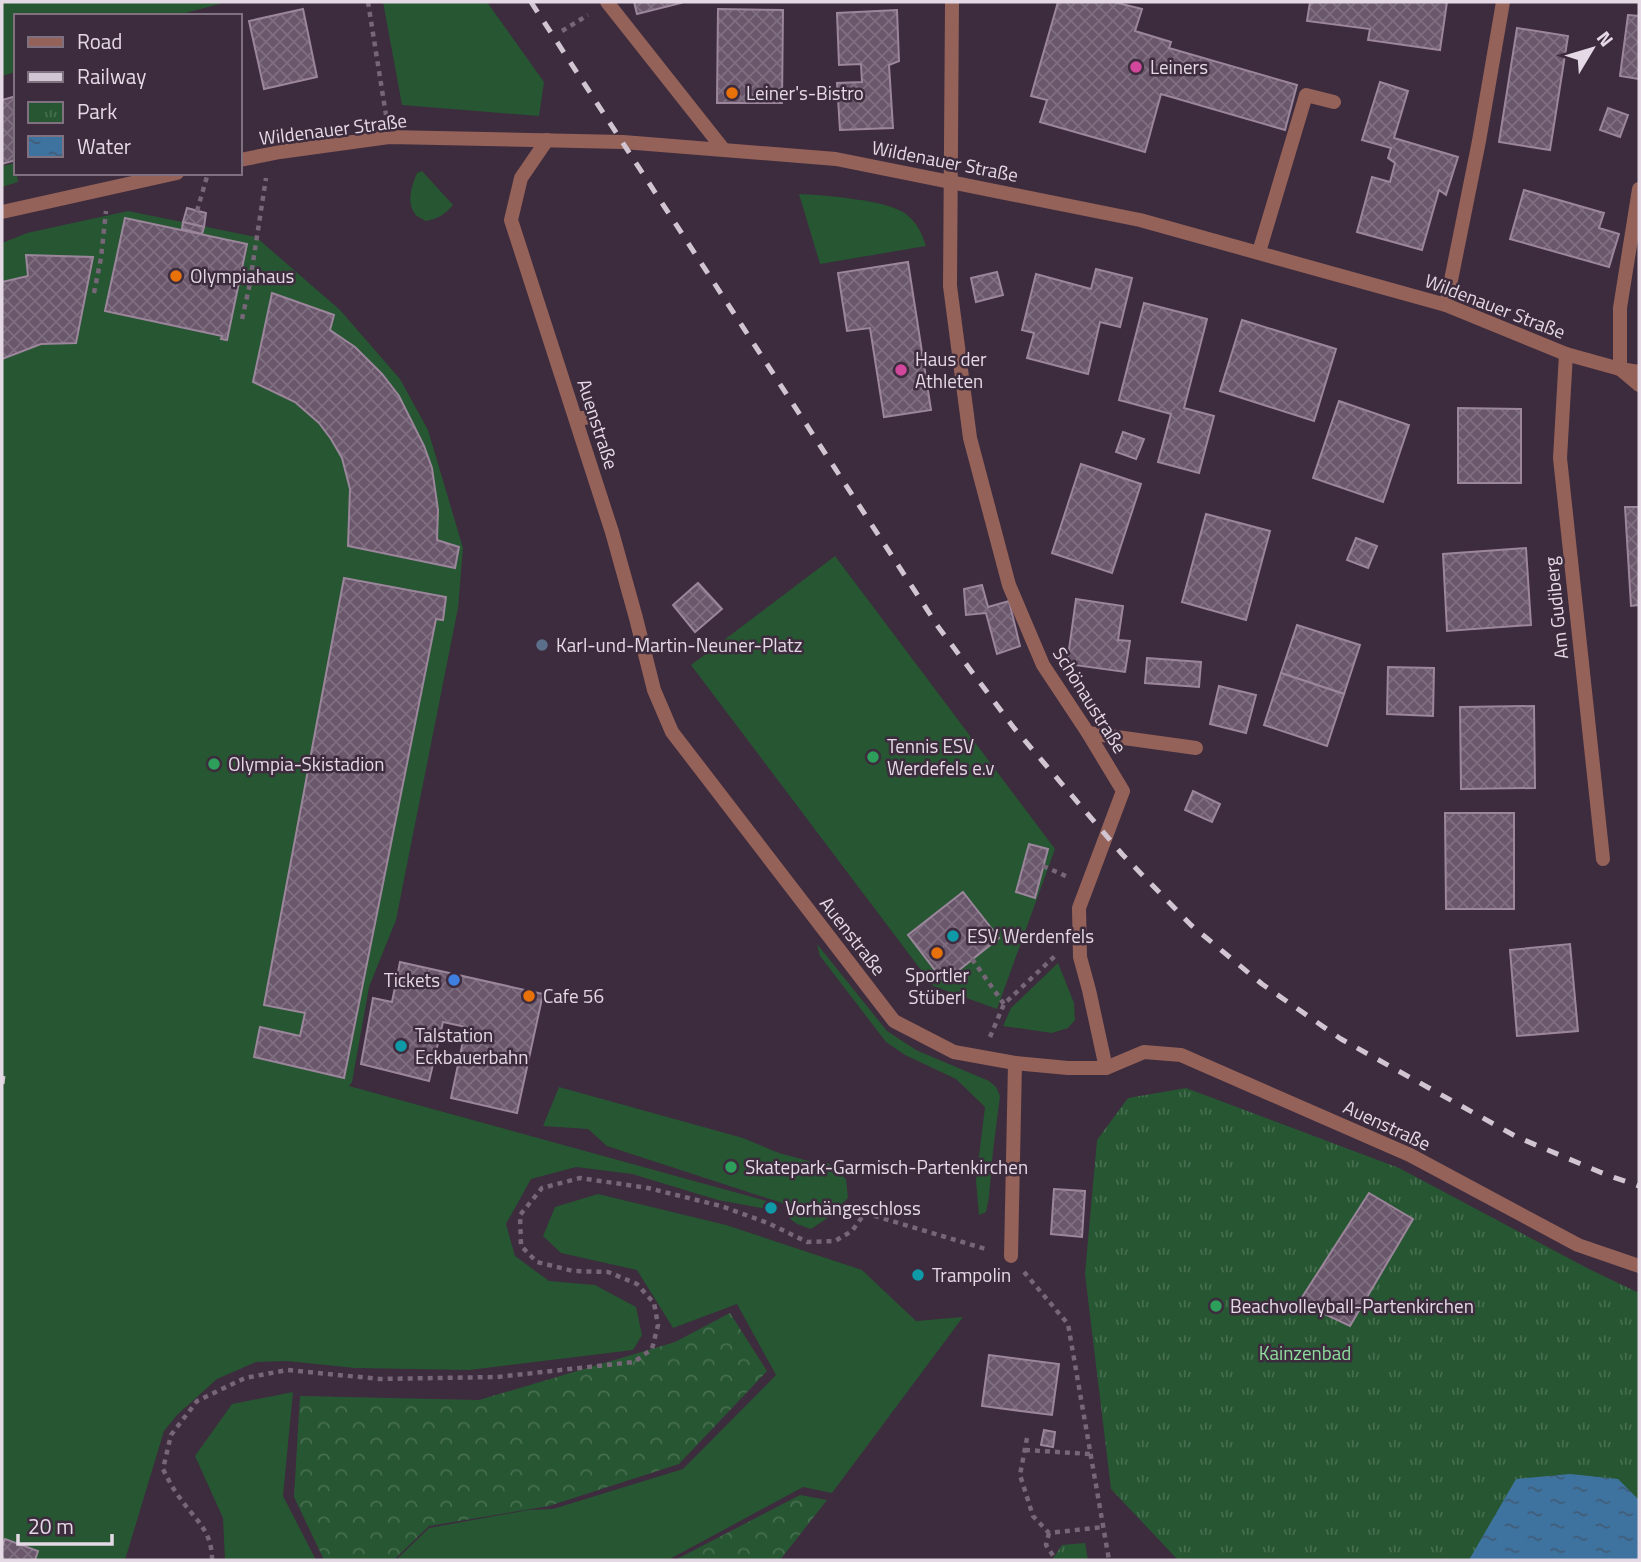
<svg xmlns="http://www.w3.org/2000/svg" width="1641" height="1562" font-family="'Titillium Web',sans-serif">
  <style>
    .grass { fill: #275632 }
    .forest { fill: url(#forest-crowns) }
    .park { fill: url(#park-tufts) }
    .water { fill: url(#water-ripples) }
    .building { fill: url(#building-cross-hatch); stroke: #9b869c; stroke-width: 2 }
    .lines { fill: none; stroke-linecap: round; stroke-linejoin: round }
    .path { stroke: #766677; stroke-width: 4.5; stroke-dasharray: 5 5; stroke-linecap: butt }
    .lane { stroke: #946258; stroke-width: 14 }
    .street { stroke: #946258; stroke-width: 14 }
    .rail { stroke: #d1c5d1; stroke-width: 5; stroke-dasharray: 12 12; stroke-linecap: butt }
    .hotel-dot { fill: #d1479c; stroke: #3d2b3e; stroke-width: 2.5 }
    .food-dot { fill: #e8710a; stroke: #3d2b3e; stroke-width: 2.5 }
    .service-dot { fill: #5c6f8a; stroke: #3d2b3e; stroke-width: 2.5 }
    .leisure-dot { fill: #2e9e5b; stroke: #3d2b3e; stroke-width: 2.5 }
    .culture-dot { fill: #0f9aa8; stroke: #3d2b3e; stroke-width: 2.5 }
    .shop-dot { fill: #3f7fe0; stroke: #3d2b3e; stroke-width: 2.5 }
    .labels { text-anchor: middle; stroke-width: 5; stroke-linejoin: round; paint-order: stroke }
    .poi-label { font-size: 19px; fill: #e4d9e4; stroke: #3d2b3e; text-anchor: start }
    .street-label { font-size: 19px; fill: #e4d9e4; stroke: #3d2b3e }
    .park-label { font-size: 19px; fill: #8ede9d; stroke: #3d2b3e }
  </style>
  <defs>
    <pattern id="forest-crowns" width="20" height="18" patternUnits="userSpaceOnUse" patternTransform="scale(1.75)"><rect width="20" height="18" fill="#275632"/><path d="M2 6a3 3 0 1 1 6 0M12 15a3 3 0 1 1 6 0" fill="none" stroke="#466e50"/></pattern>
    <pattern id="park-tufts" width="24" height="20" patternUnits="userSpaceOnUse" patternTransform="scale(1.75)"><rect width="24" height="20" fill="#275632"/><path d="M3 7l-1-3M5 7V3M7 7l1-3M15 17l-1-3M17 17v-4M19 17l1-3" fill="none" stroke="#466e50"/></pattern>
    <pattern id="water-ripples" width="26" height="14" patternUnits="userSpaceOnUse" patternTransform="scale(1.75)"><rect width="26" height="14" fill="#3e73a0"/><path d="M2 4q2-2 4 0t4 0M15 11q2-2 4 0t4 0" fill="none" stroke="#415c77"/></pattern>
    <pattern id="building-cross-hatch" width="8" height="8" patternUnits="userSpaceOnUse" patternTransform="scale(1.75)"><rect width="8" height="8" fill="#6a576b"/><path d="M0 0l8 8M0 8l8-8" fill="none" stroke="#7f6f80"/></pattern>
  </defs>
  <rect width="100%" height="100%" fill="#3d2b3e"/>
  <g class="grass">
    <path d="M2,2H227L174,16H16V72L2,76Z"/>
    <path d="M383,2H487L544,82L539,116L402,105Z"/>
    <path d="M15,163L18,182L2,187V166Z"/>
    <path d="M422,171L453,205C444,215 438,219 425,221C422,218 417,217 415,214C406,202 412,185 417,173Z"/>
    <path d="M799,194C823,195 888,200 906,214C918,224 921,232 926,246L820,264Z"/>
    <path d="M128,211L256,237L340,310L400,379L428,430L463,548L458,608L396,920L369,987L352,1082L349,1086L774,1203L772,1210L718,1200L632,1174L576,1167L531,1179L506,1224L515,1256L549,1281L595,1285L636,1307L642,1335L633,1350L469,1370L355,1368L287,1361L256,1362L217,1379L177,1415L164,1431L125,1560H2V243L27,233Z"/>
    <path d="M835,556L1055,849L997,1009L933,986L691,665Z"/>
    <path d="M817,944L887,1031L916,1050L989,1081L996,1087L1000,1096L993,1151L989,1197L986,1212L979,1215L976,1181L985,1107L956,1079L905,1055L886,1042L820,956Z"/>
    <path d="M1058,963L1074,1003L1075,1020L1068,1028L1052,1033L1003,1026L1011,1008Z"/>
    <path d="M559,1087L743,1138L779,1153L816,1163H828L846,1179L848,1198L826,1219L811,1229C794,1223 788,1222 785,1204L607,1146L588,1129L543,1126Z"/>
    <path d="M598,1194L726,1225L862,1270L916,1321L963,1317L832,1493L803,1487L668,1560H396L429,1528L528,1510L553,1509L683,1469L776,1375L737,1304L673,1328L637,1270L561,1253L543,1236L555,1207Z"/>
    <path d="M293,1392L283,1496L316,1560H225L223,1518L195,1456L232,1404Z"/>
  </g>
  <g class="forest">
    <path d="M730,1313L767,1371L679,1464L549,1506L429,1526L394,1560H324L294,1497L300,1396L479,1400L675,1342Z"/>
    <path d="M800,1495L827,1500L780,1560H675Z"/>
  </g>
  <g class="park">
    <path d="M1186,1088L1399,1168L1587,1268L1639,1293V1560H1178L1111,1489L1085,1274L1097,1140L1128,1098Z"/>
    <path d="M1085,1543L1088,1560H1052L1062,1545Z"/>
  </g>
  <path class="water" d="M1570,1474L1618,1479L1639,1500V1560H1469L1516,1479Z"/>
  <g class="building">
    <path d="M634,2H680L681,3L637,14Z"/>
    <path d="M1058,2H1114L1142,9L1135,31L1171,42L1169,48L1297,85L1285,130L1161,94L1145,152L1040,122L1047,100L1031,96Z"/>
    <path d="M1310,2H1447L1440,50L1368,40L1370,29L1307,21Z"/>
    <path d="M303,9L317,77L264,89L249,21Z"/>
    <path d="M718,9L783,10L782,103H717Z"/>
    <path d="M897,10L899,61L889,65L893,128L840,130L837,83L862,82L861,64L839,65L837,13Z"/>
    <path d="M1628,15L1639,16V79L1620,76Z"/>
    <path d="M1517,28L1568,36L1550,150L1499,142Z"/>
    <path d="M1380,82L1408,91L1394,138L1458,157L1446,195L1439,190L1422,250L1357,232L1372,177L1390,182L1395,163L1388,158L1391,148L1362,140Z"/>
    <path d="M16,96V160L2,164V100Z"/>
    <path d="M1608,108L1628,115L1620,137L1600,130Z"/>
    <path d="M1524,190L1604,213L1599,228L1619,234L1609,267L1510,239Z"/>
    <path d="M187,208L206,213L204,227L183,222Z"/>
    <path d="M125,218L247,244L227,340L221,339L222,336L105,311Z"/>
    <path d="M183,222L204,227L202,234L182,229Z"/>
    <path d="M26,255L93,257L76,343L41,344L2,359V282L28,276Z"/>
    <path d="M908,262L931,410L884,417L870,328L847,331L838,273Z"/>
    <path d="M1096,269L1132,278L1120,327L1100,322L1088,374L1027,358L1034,333L1022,330L1036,274L1091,289Z"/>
    <path d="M997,272L1003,295L976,302L971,278Z"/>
    <path d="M272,293L334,315L330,330L355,347L382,374L399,396L424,446L432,468L438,510L437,540L459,547L455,568L348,546L350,489L342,458L331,439L319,423L295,402L253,382Z"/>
    <path d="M1144,303L1207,319L1184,408L1214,416L1199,473L1158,462L1171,414L1119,400Z"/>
    <path d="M1242,320L1336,349L1314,421L1220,391Z"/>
    <path d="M1339,401L1409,425L1383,502L1313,478Z"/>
    <path d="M1458,408L1521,409V483H1458Z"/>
    <path d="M1123,432L1144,439L1136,459L1116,452Z"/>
    <path d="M1081,464L1141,484L1112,573L1052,553Z"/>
    <path d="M1625,507H1639V605L1631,606Z"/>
    <path d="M1206,514L1270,531L1246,620L1182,602Z"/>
    <path d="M1356,538L1377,546L1368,568L1347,560Z"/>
    <path d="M1526,548L1531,625L1447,631L1443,554Z"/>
    <path d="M344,578L446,597L443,620L436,619L344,1078L254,1057L260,1027L300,1036L305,1013L264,1005Z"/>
    <path d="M698,583L722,609L695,632L673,605Z"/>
    <path d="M982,585L988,607L1009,601L1020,646L997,654L986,613L966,615L964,589Z"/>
    <path d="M1076,599L1123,606L1118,640L1130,641L1125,672L1067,664Z"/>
    <path d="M1297,625L1360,645L1344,694L1281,673Z"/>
    <path d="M1147,658L1201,662L1199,687L1145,683Z"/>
    <path d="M1388,667L1434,668L1433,716L1387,714Z"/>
    <path d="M1281,673L1344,694L1327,746L1264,725Z"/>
    <path d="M1219,686L1256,695L1246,733L1210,724Z"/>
    <path d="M1534,706L1535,788L1461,789L1460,707Z"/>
    <path d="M1193,791L1220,804L1212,822L1185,810Z"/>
    <path d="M1445,813H1514V909H1446Z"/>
    <path d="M1029,844L1048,849L1035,898L1016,892Z"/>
    <path d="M963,892L999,938L944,982L908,935Z"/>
    <path d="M1570,944L1578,1031L1517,1036L1510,950Z"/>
    <path d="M400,962L543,994L517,1113L451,1098L466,1027L443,1022L429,1081L361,1064L373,998L392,1002Z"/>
    <path d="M1054,1189L1085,1191L1082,1237L1051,1234Z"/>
    <path d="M1369,1193L1413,1219L1350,1326L1299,1302Z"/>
    <path d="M989,1355L1059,1364L1052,1415L982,1406Z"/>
    <path d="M1044,1430L1055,1432L1053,1447L1041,1445Z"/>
    <path d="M5,1539L38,1551L35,1560H2V1547Z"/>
  </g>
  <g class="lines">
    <g class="path">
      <path d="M368,2L386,115"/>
      <path d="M562,31L588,15"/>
      <path d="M197,211L208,173"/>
      <path d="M94,293L101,258L106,211"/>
      <path d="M242,319L249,288L266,178"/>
      <path d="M1043,866L1068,877"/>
      <path d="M972,959L1004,1004"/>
      <path d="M990,1037L1004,1004L1056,955"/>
      <path d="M1024,1272L1068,1324L1109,1560"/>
      <path d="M1027,1438L1020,1475L1033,1516L1049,1533L1103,1527"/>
      <path d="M1025,1450L1090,1454"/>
      <path d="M1049,1533L1046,1545L1054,1557"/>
      <path d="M212,1560C212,1530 196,1521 180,1498C173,1489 168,1479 163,1469L171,1435L197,1401L245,1378L287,1370L380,1379L497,1377L634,1362L652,1349L658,1325L654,1303L637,1284L608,1272L573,1271L537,1262L521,1246L520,1215L542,1188L580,1178L648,1188L721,1206L768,1223L807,1242L835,1241L852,1231L865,1213L989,1250"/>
    </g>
    <g class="lane">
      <path d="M1259,252L1306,95L1334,102"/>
      <path d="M576,419L591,417"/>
      <path d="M1088,733L1196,748"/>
      <path d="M1011,1256L1015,1063"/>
    </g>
    <g class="street">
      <path d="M607,2L724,150"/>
      <path d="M952,2L950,286L970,438L1009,585L1043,665L1088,733L1123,791L1079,908L1080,957L1089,990L1106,1068"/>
      <path d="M547,140L521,178L511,220L612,532L636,618L654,690L672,732L894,1021L954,1052L1015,1063L1068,1068H1106L1144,1052L1181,1055L1410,1155L1578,1245L1639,1266"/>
      <path d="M240,160L280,152L389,137L623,142L836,159L1140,220L1446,305L1566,354L1620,369L1639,372"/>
      <path d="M1639,189L1620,308V369L1639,385"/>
      <path d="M2,212L177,173"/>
      <path d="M1446,305L1479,141L1503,2"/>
      <path d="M1566,354L1560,458L1603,859"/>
    </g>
    <g class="rail">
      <path d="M531,2L939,628L1014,728L1122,854L1191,925L1262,984L1341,1039L1517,1137L1607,1175L1639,1186"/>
      <path d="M2,1084L3,1076"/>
    </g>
  </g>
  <g class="hotel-dot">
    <circle cx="1136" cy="67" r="7"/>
    <circle cx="901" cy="370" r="7"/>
  </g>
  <g class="food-dot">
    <circle cx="732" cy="93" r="7"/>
    <circle cx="176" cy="276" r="7"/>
    <circle cx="937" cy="953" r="7"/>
    <circle cx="529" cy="996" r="7"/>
  </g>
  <circle class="service-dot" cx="542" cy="645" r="7"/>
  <g class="leisure-dot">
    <circle cx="873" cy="757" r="7"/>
    <circle cx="214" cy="764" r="7"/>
    <circle cx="731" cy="1167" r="7"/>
    <circle cx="1216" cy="1306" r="7"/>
  </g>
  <g class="culture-dot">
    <circle cx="953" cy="936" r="7"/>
    <circle cx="401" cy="1046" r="7"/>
    <circle cx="771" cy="1208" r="7"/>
    <circle cx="918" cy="1275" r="7"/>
  </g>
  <circle class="shop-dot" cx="454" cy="980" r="7"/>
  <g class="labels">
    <g class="poi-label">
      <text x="1150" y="74">Leiners</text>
      <text x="746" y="100">Leiner's-Bistro</text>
      <text x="190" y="283">Olympiahaus</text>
      <text x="915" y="366">Haus der<tspan x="915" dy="22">Athleten</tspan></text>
      <text x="556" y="652">Karl-und-Martin-Neuner-Platz</text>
      <text x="887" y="753">Tennis ESV<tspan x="887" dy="22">Werdefels e.v</tspan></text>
      <text x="228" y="771">Olympia-Skistadion</text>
      <text x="967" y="943">ESV Werdenfels</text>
      <text x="937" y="982" text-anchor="middle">Sportler<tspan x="937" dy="22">Stüberl</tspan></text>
      <text x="440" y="987" text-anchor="end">Tickets</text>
      <text x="543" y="1003">Cafe 56</text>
      <text x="415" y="1042">Talstation<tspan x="415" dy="22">Eckbauerbahn</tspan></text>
      <text x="745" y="1174">Skatepark-Garmisch-Partenkirchen</text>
      <text x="785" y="1215">Vorhängeschloss</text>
      <text x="932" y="1282">Trampolin</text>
      <text x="1230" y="1313">Beachvolleyball-Partenkirchen</text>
    </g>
    <g class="street-label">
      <text transform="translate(333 129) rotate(-7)" y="7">Wildenauer Straße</text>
      <text transform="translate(945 161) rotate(11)" y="7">Wildenauer Straße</text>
      <text transform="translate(1495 306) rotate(21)" y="7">Wildenauer Straße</text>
      <text transform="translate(598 424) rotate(72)" y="7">Auenstraße</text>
      <text transform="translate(1556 608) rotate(-96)" y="7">Am Gudiberg</text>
      <text transform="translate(1090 700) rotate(58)" y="7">Schönaustraße</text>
      <text transform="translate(853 936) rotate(52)" y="7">Auenstraße</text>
      <text transform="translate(1387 1125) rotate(25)" y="7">Auenstraße</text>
    </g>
    <g class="park-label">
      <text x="1305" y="1360">Kainzenbad</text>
    </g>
  </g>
  <rect width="1641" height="1562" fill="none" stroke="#e4d9e4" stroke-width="7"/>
  <rect x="14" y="14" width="228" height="161" fill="#3d2b3e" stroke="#807180" stroke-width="2"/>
  <rect x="28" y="37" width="35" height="10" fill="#946258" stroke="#807180" stroke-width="2"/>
  <text x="77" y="49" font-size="21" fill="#e4d9e4">Road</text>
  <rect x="28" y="72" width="35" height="10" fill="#d1c5d1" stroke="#807180" stroke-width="2"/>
  <text x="77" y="84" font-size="21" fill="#e4d9e4">Railway</text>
  <rect x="28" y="102" width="35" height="21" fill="url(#park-tufts)" stroke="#807180" stroke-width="2"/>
  <text x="77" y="119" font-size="21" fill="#e4d9e4">Park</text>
  <rect x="28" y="136" width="35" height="21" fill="url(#water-ripples)" stroke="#807180" stroke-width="2"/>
  <text x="77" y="154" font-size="21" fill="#e4d9e4">Water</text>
  <g transform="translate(1592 49) rotate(52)" stroke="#3d2b3e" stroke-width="5" paint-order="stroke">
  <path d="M0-5L12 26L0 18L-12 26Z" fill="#e4d9e4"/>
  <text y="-10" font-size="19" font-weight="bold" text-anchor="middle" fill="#e4d9e4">N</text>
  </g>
  <path d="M18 1534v10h94v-10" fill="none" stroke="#e4d9e4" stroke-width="3.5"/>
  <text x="28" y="1534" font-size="21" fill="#e4d9e4" stroke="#3d2b3e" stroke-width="5" paint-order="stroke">20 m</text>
</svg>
